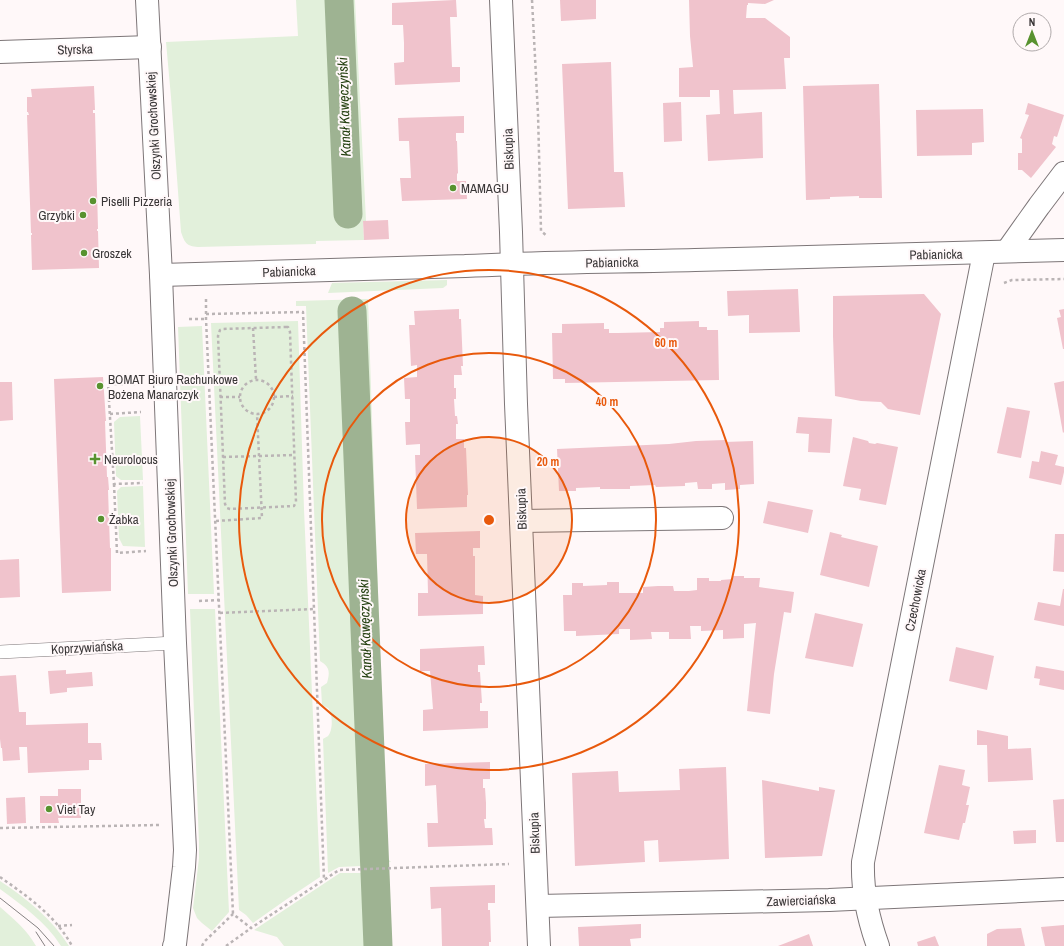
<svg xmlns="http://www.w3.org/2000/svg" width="1064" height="946" font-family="'Archivo Narrow',sans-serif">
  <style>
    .green { fill: #e2f0db }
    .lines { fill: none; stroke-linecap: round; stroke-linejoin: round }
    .canal { stroke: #9eb392; stroke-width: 29 }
    .building { fill: #f0c3cc }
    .lane-casing { stroke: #7d7678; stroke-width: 14 }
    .street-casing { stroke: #7d7678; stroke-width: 24 }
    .path { stroke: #bab4b5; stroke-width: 2.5; stroke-dasharray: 3 3; stroke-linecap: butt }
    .lane { stroke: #fff; stroke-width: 13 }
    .street { stroke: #fff; stroke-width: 22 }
    .tram { stroke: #858182; stroke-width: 1 }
    .ring { fill: none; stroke: #e8590c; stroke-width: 2 }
    .poi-dot { fill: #58922f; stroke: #fff8f9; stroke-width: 1.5 }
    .labels { text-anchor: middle; stroke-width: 4; stroke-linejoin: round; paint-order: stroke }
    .street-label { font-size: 13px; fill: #393637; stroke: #fff8f9 }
    .poi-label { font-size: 13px; fill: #393637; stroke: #fff8f9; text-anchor: start }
    .water-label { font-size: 14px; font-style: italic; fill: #254111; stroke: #fff8f9 }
    .centre { fill: #e8590c; stroke: #fff8f9; stroke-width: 2 }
    .ring-label { font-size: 12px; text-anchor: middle; font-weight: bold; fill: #e8590c; stroke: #fff8f9; stroke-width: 4; stroke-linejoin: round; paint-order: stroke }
  </style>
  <rect width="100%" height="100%" fill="#fff8f9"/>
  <g class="green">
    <path d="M296,0H355L366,221H363L364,240L316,241V244L198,247C186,246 185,243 181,232L171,97L166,42L298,36Z"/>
    <path d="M447,280V285L443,288L328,293L332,283Z"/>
    <path d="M368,299L387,858L391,862L361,864L362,866L339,867L328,873L323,739C323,739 328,736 328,736C333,731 333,713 328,708C326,707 324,706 322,705L321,687L327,683C330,672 330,667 320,661L306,306H296V301Z"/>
    <path d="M298,321L304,509L320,877L287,899L253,923L246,915L239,910L211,323Z"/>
    <path d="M202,326L214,594H188L178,327Z"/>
    <path d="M140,416L143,480H121L116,476L114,422L120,417Z"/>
    <path d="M143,486L145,547L123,546L119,538L117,491L121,487Z"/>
    <path d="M190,609H215L229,912L212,931L202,923L197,918L193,908L199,858V844Z"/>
    <path d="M340,873H389L392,946H284L277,937L254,930Z"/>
    <path d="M0,881C26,898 52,919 69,946H61C45,921 24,907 0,889Z"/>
    <path d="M0,907C14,919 27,930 36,946H0Z"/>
  </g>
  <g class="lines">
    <g class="canal">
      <path d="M339,0L348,214"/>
      <path d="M352,311L378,946"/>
    </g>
  </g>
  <g class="building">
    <path d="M454,0H456L457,17H450L452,67H460V82L395,85L394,63L404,62V43L403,25H392V3Z"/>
    <path d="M560,0H596V19L561,21Z"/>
    <path d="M689,0H774L765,4L748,3V5H747L746,18H765L790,37V58H784L786,89L733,90L734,114L762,112L763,158L708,161L706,115L720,114L719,90H710V97H679V68L693,67L690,36Z"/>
    <path d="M611,62L614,172H623L625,207L568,209L562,64Z"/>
    <path d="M879,84L882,198H859V196L830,197V199L806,200L803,86Z"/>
    <path d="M94,86L95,110H93V113H95L98,229H97V231H98L99,268L32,270L31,235H32V233H31L27,115H29L28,112H27V97H32L31,89Z"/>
    <path d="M681,102L682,141L664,142L663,103Z"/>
    <path d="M1028,103L1064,115L1057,137L1054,136L1052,144L1056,147L1031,178L1022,170H1018V153H1022V139L1020,138L1029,115L1025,114Z"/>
    <path d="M983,109L984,142L972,143V155L917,156L916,110Z"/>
    <path d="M464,116V133H456V141H457L458,173L457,174V181H466L467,199L402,201L400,178H411L409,141H399L398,118Z"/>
    <path d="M388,220L389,239L364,240L363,221Z"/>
    <path d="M798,289L800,332L749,333V315L728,316L727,291Z"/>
    <path d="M924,294L941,314L920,415L888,409L881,402L861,401L835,396L833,336V296Z"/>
    <path d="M459,309V319H461L463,366H461L462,375H454V388H456V399H454L455,416H457L458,424H456V439H464V448H466L468,495H467V507L417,509L415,455H420V444L406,445L405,422H410V399H405L404,378L417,377V365L411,366L409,325H415L414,311Z"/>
    <path d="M1064,309V349H1063L1057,318L1061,317L1059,310Z"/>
    <path d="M699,321V327H707V330H718L719,380L565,383V379H553L552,333H562V324L604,323V329H609V333H618L660,332V328H664V322Z"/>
    <path d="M103,377L106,421H105L107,477H108L109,490H108L110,548H111V591L62,593L54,379Z"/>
    <path d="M1064,381V432L1063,433L1054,383Z"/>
    <path d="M0,382H12L13,420L0,421Z"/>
    <path d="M1007,407L1030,411L1021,458L997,453Z"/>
    <path d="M798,417L832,419L830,453L808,452L809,434L796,433Z"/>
    <path d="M853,437L868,441L869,443L875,444L877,443L898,447L886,505L859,500L861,489L843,486Z"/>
    <path d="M725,440V442L753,441L754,484L740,485V489L725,490V483L712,484V489H698L697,482L685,483V486L656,487L655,485L630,486V489H600V487L576,488V491H559L557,449L669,444L696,441Z"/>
    <path d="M1041,451L1058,455L1055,465L1064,467V472L1061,485L1029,478L1032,461L1039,462Z"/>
    <path d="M768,501L813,510L808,533L763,523Z"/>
    <path d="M480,531V548H473V556H475V595L483,596V614L418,616V593H428L427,554H416L415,533Z"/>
    <path d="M830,532L842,535L841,537L878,546L869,587L820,575Z"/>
    <path d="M1055,534H1064V572L1053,571Z"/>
    <path d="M19,559L20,597L0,598V560Z"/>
    <path d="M733,576H744V578H760L759,587L794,592L791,613L784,612L774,674L770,714L747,711L756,623L744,624V638L723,639V630L701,631V626H690L691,639H669V632H651L652,639L630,640V629H619V634L576,636V631H564L563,595H572V583H583V586L607,585V582H619V593H643V587L658,586H673L674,591H689L697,590V578H709V581H721V580L733,579Z"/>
    <path d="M1063,589H1064V626L1034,620L1038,602L1060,606Z"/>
    <path d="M815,613L863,624L853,667L805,658Z"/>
    <path d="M484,646L485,665H478V672H480L482,703H480V711H488V728L423,731V710L433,709L430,671H420V649Z"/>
    <path d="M956,647L994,656L987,690L949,681Z"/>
    <path d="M1036,666L1064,671V690L1039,685L1040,679L1034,678Z"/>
    <path d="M66,670V674L92,672L93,686L67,688V692L50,694L48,671Z"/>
    <path d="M16,675L19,712H26V725L88,723V743H101L102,760H89V770L28,773L27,747H19L20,760L3,761L2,748H1L0,739V676Z"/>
    <path d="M977,730L1008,736V749L1031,748L1033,780L988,782L987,745H977Z"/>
    <path d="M490,762V779H483V788H485L486,803V819H484L485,828H492L493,845L428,847L427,823H438L436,785L425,786V764Z"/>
    <path d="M939,765L965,770L962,785L970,787L966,805H969L965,823H963L959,840L924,833Z"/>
    <path d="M726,767L729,859L659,862L658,840L644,841L645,862L575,866L572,773L618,771L619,792L680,790L679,769Z"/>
    <path d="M762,780L819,791V787L835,790L822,856L765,858Z"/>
    <path d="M58,789H81V818H58L59,823H40V796H58Z"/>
    <path d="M25,797L26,823L7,824L6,798Z"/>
    <path d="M1064,799V842H1056L1053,800Z"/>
    <path d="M1036,830V843L1014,844L1013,831Z"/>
    <path d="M495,885V903H488V910H490L491,942H489V946H442L441,908L431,909L430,887Z"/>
    <path d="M641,924V938L630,939L631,946H579L578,927Z"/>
    <path d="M1064,925V946H1045L1041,927Z"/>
    <path d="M1021,928L1025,946H987V934L997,929Z"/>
    <path d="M809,934L813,946H778Z"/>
    <path d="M935,936L939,946H918L917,942Z"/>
  </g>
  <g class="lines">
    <defs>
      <path id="lane" d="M0,652L175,643"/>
      <g id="street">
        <path d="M147,0L161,275L175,643L185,850L184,867L175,944L174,946"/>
        <path d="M501,0L511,232L516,404L539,946"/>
        <path d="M0,52L150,47"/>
        <path d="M1007,251L1039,206L1064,173"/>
        <path d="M161,275L465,266C542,262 618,262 695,260C818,257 941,253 1064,250"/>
        <path d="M521,521L722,518"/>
        <path d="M538,906L829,900L1064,889"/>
        <path d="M878,946C868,918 862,892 863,862L984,253"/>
      </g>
    </defs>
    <use href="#lane" class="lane-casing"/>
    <use href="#street" class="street-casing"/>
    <g class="path">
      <path d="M532,0L538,114L541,231L547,236"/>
      <path d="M1004,283L1012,280L1064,279"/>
      <path d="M206,299V319L233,914"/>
      <path d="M206,314L303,312L324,880"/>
      <path d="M189,319H206"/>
      <path d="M286,327H288L290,332L296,502L294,506L230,509L227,508L225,504L218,336L220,330L222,329Z"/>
      <path d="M253,328L256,379"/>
      <circle cx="257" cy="397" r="17"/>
      <path d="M141,384H108L114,484L143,483"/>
      <path d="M220,397H240"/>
      <path d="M274,397L293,396"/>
      <path d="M110,414L141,412"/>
      <path d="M223,457L295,455"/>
      <path d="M114,484L117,553L146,551"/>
      <path d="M216,521L262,518L257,414"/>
      <path d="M199,601L219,600"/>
      <path d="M220,613L314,609"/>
      <path d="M0,828L159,825"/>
      <path d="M0,877C27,896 56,916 72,946"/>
      <path d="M58,926L72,925"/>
      <path d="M202,946L204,942L233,914L251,928L339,870L509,864"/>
      <path d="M226,946L251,928"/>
    </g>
    <use href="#lane" class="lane"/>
    <use href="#street" class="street"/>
    <g class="tram">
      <path d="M0,898L38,928L54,946"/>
      <path d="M36,932L45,946"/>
    </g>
  </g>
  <circle cx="489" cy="520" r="83" fill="#e8590c" fill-opacity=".12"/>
  <g class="ring">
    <circle cx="489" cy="520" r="83"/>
    <circle cx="489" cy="520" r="167"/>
    <circle cx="489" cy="520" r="250"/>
  </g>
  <g class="poi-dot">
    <circle cx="453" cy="188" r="4"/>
    <circle cx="93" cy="201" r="4"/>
    <circle cx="83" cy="215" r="4"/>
    <circle cx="84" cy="253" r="4"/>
    <circle cx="100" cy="386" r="4"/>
    <path d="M93 453h4v4h4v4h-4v4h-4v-4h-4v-4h4z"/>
    <circle cx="101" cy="519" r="4"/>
    <circle cx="49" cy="809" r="4"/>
  </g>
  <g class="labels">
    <g class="street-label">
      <text transform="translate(75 49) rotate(-2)" y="5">Styrska</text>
      <text transform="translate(153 126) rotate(-93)" y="5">Olszynki Grochowskiej</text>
      <text transform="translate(508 149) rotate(-92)" y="5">Biskupia</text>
      <text transform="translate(936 254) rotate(-1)" y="5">Pabianicka</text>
      <text transform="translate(612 262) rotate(-1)" y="5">Pabianicka</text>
      <text transform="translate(289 271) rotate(-2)" y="5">Pabianicka</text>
      <text transform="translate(521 509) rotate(-92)" y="5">Biskupia</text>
      <text transform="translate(171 533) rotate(-92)" y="5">Olszynki Grochowskiej</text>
      <text transform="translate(915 600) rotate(-79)" y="5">Czechowicka</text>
      <text transform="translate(87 647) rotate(-3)" y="5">Koprzywiańska</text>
      <text transform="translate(534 833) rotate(-92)" y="5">Biskupia</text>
      <text transform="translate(801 900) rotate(-2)" y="5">Zawierciańska</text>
    </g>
    <g class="poi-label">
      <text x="461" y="193">MAMAGU</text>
      <text x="101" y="206">Piselli Pizzeria</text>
      <text x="75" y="220" text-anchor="end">Grzybki</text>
      <text x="92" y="258">Groszek</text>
      <text x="108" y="384">BOMAT Biuro Rachunkowe<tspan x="108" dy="15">Bożena Manarczyk</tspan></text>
      <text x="104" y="464">Neurolocus</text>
      <text x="109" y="524">Żabka</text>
      <text x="57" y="814">Viet Tay</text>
    </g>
    <g class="water-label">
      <text transform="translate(344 107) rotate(-92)" y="5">Kanał Kawęczyński</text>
      <text transform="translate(365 629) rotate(-92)" y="5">Kanał Kawęczyński</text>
    </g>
  </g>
  <circle cx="489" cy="520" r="6" class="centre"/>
  <g class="ring-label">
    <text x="666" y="347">60 m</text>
    <text x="607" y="406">40 m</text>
    <text x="548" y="466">20 m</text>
  </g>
  <g transform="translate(1032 32)"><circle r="19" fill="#fff8f9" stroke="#b0aaab"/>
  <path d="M0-3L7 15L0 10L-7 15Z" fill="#58922f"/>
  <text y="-6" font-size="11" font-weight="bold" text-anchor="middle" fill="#393637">N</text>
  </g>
</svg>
